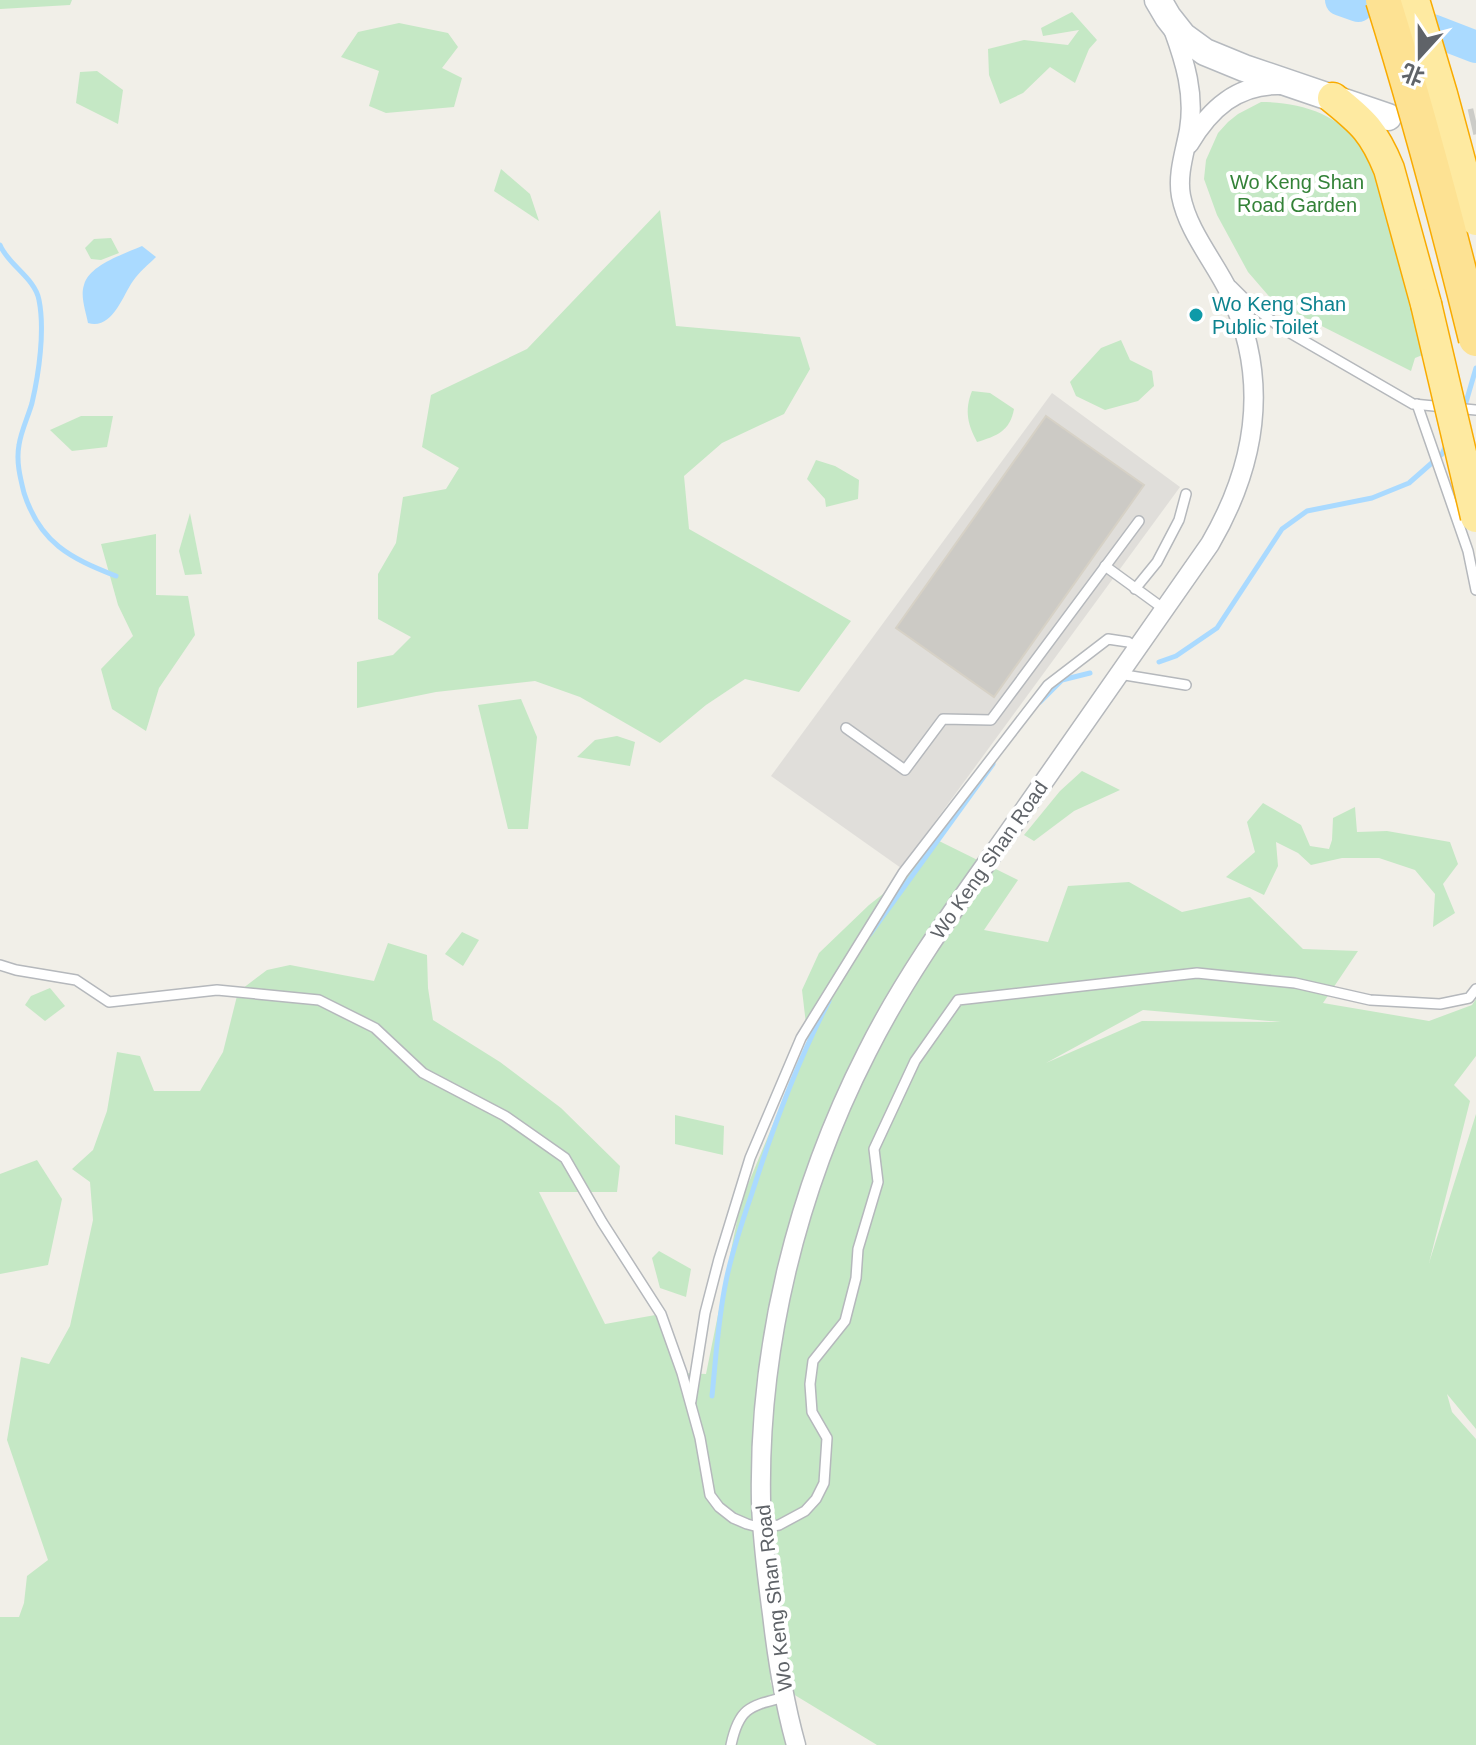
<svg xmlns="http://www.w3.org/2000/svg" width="1476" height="1745" font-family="Arial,'Noto Sans SC',sans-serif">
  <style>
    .industrial { fill: #e0deda }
    .green { fill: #c5e8c5; fill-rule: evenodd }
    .water { fill: #aadaff }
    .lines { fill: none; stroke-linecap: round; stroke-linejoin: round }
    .stream { stroke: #aadaff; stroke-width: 5 }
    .river { stroke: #aadaff; stroke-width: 32 }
    .building { fill: #cccac5; stroke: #d6d1c6; stroke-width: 2 }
    .secondary-tunnel { stroke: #ccccc8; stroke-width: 26; stroke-dasharray: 26 13; stroke-linecap: butt }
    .service-casing { stroke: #b5b8bc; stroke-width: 12 }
    .minor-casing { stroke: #b5b8bc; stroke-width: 21 }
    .secondary-casing { stroke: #b6babf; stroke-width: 29 }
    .trunk-casing { stroke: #f9ab00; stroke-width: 33 }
    .service { stroke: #fff; stroke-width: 9 }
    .minor { stroke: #fff; stroke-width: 18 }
    .secondary { stroke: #fff; stroke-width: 26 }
    .trunk { stroke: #feeaa1; stroke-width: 30 }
    .trunk-bridge-casing { stroke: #f9ab00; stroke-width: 33; stroke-linecap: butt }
    .motorway-bridge-casing { stroke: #f9ab00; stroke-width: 37; stroke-linecap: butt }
    .trunk-bridge { stroke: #feeaa1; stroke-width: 30 }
    .motorway-bridge { stroke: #fde293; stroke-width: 34 }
    .culture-dot { fill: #0f9aa8; stroke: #fff; stroke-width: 3 }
    .labels { text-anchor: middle; stroke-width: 8; stroke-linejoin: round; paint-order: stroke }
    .park-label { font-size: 20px; fill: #348238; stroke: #fff }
    .culture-label { font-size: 20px; fill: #0d838f; stroke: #fff; text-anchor: start }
    .street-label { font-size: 20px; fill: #5f6368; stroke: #fff }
  </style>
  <rect width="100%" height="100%" fill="#f1efe8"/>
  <path class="industrial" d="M1052,393L1180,487L901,868L771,776Z"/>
  <g class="green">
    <path d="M0,0H72L70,5L0,9Z"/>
    <path d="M1072,12L1097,40L1089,49L1075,83L1050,67L1023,93L1000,104L989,75L988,49L1024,40L1068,45L1079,30L1043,36L1041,28Z"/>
    <path d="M399,23L448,33L458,47L442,68L462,78L454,107L386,113L369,106L379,71L341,57L358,32Z"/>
    <path d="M97,71L123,90L118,124L76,103L80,72Z"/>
    <path d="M1261,102C1301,102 1338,114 1363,147C1368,154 1372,163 1376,170L1425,354L1415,358L1411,371L1274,302L1248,272L1217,215L1204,179L1206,160L1218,133L1228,122L1238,114Z"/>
    <path d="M501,169L530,194L539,221L494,191Z"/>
    <path d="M660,210L676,326L800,337L810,369L784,414L722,443L684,476L689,529L851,621L799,692L745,679L706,705L660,743L580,697L535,681L436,692L357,708V662L393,655L411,637L378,619V574L396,543L403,497L446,489L459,468L422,447L431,395L527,349Z"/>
    <path d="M111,238L119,253L101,260L91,259L85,248L94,239Z"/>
    <path d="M1121,340L1130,360L1152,371L1154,386L1138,401L1105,410L1076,396L1070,382L1101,348Z"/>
    <path d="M972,391L990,393L1014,409C1010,431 997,436 977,442C968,425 964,411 972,391Z"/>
    <path d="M81,416H113L107,447L72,451L50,430Z"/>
    <path d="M816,460L835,466L859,480L858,499L826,507L825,499L807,479Z"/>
    <path d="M190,513L202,574L185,575L179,551Z"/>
    <path d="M156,534V595L188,596L195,635L159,688L146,731L112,709L101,669L133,636L118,605L101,544Z"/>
    <path d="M521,699L537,737L528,829H508L478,705Z"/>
    <path d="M617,736L635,742L630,766L577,757L595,740Z"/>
    <path d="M1082,771L1120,790L1074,811L1034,841L1024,835L1060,791Z"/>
    <path d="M1263,803L1301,825L1310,846L1329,849L1332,840L1333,818L1355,807L1357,832L1387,831L1450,842L1458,864L1443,884L1455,913L1433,927L1435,894L1415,870L1379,858H1342L1311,865L1298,853L1276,842L1278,866L1264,895L1226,877L1255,852L1247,822Z"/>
    <path d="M933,838L1018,880L984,930L1048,942L1068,886L1129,882L1182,912L1250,897L1303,949L1358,951L1323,1003L1429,1021L1472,1005L1476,999V1056L1454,1085L1470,1101L1429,1263L1476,1114V1429L1447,1394L1452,1412L1476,1439V1745H877L770,1680L789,1745H0V1617H19L24,1603L27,1576L48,1560L7,1440L21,1357L49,1364L70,1326L93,1220L90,1182L72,1169L93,1150L107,1111L117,1052L140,1056L154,1091H200L223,1052L238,992L267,970L290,965L374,981L388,943L427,955L428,988L433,1020L500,1062L561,1108L620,1166L617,1192H539L605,1324L661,1314L700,1458L682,1373L706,1374L741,1201L808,1041L802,990L819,953L869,905L906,876ZM1143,1010L1281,1022L1142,1021L1046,1063Z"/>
    <path d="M462,932L479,940L463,966L445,954Z"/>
    <path d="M50,988L65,1006L45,1021L25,1005L31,996Z"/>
    <path d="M675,1115L724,1126L723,1155L675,1144Z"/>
    <path d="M37,1160L62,1199L48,1265L0,1274V1174Z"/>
    <path d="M659,1251L691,1269L686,1297L660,1288L652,1258Z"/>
  </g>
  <path class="water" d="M142,246L156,257C149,264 139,272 133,281C122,297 112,330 88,323C86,312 80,296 84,285C89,265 124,254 142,246Z"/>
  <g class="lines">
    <g class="stream">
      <path d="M0,245C8,265 35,278 39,300C45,330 39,373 32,403C28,417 21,431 19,445C16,461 20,477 24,493C40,543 70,558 116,576"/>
      <path d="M1464,409L1476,368"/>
      <path d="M1159,662L1176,656L1217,628L1282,529L1307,511L1372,498L1409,483L1442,454L1447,443"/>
      <path d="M1040,702L1062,680L1090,673"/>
      <path d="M870,934L993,764"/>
      <path d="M712,1396C716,1357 718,1319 726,1281C732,1251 742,1222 752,1193C773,1127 797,1062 829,1001"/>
    </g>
    <g class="river">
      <path d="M1341,0L1358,6"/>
      <path d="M1432,30L1476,47"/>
    </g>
  </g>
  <path class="building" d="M1046,416L1144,485L994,697L896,628Z"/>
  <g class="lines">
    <path class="secondary-tunnel" d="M1432,127L1454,126L1476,121"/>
    <defs>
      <g id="service">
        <path d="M1232,286L1250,304L1280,327L1413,404L1476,410"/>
        <path d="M1417,404L1468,551L1476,590"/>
        <path d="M1105,566L1164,609"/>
        <path d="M1135,589L1157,562L1179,520L1186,494"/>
        <path d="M1119,674L1186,685"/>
        <path d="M846,728L905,770L943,719L991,720L1139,521"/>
        <path d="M0,965L16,970L76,980L109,1002L217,990L319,1000L375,1028L423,1073L505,1116L565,1158L602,1222L661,1314L682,1373L700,1438L710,1495L719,1507L733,1518L747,1524L762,1528L779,1525L805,1511L816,1499L824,1483L827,1438L812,1412L810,1384L813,1361L845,1321L856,1278L858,1249L878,1182L874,1149L915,1061L958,1000L1197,973L1295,983L1370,1000L1440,1004L1469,998L1476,989"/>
        <path d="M691,1401L705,1313L719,1259L750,1158L801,1038L903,873L1048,685L1108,639L1128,642L1137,648"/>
        <path d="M731,1745C739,1707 750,1706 785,1697"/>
      </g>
      <g id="minor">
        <path d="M1189,144C1210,109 1237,84 1280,85"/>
        <path d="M796,1745C784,1702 777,1658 772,1614C767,1577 762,1539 761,1501C758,1347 797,1189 867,1052C908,970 963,897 1015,823C1080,730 1145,637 1210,544C1256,465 1270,380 1230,294C1215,262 1188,232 1181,196C1177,174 1185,152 1189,130C1195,94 1185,62 1173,29"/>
      </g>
      <path id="secondary" d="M1158,0L1168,17L1183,36L1205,52L1244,68L1388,117"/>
      <path id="trunk" d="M1333,98C1363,122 1374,132 1389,169L1426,304"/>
    </defs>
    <use href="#service" class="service-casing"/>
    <use href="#minor" class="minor-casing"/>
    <use href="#secondary" class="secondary-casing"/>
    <use href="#trunk" class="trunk-casing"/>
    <use href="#service" class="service"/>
    <use href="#minor" class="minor"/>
    <use href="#secondary" class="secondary"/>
    <use href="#trunk" class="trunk"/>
    <defs>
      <g id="trunk-bridge">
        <path d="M1414,0L1442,94L1476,220"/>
        <path d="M1426,304L1476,517"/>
      </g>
      <path id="motorway-bridge" d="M1383,0C1418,112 1448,225 1476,339"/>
    </defs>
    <use href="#trunk-bridge" class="trunk-bridge-casing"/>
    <use href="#motorway-bridge" class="motorway-bridge-casing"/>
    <use href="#trunk-bridge" class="trunk-bridge"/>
    <use href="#motorway-bridge" class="motorway-bridge"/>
  </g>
  <circle class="culture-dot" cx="1196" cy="315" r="8"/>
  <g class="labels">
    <g class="park-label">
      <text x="1297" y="189">Wo Keng Shan<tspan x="1297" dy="23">Road Garden</tspan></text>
    </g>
    <g class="culture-label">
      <text x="1212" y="311">Wo Keng Shan<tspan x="1212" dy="23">Public Toilet</tspan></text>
    </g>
    <g class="street-label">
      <text transform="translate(989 860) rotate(-55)" y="7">Wo Keng Shan Road</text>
      <text transform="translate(774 1598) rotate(-97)" y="7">Wo Keng Shan Road</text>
    </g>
  </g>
  <g transform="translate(1420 56) rotate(201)" stroke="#ffffff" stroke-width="6" paint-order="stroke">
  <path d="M0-6L14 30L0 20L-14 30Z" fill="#5f6368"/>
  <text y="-12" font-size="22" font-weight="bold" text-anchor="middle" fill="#5f6368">北</text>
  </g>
</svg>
